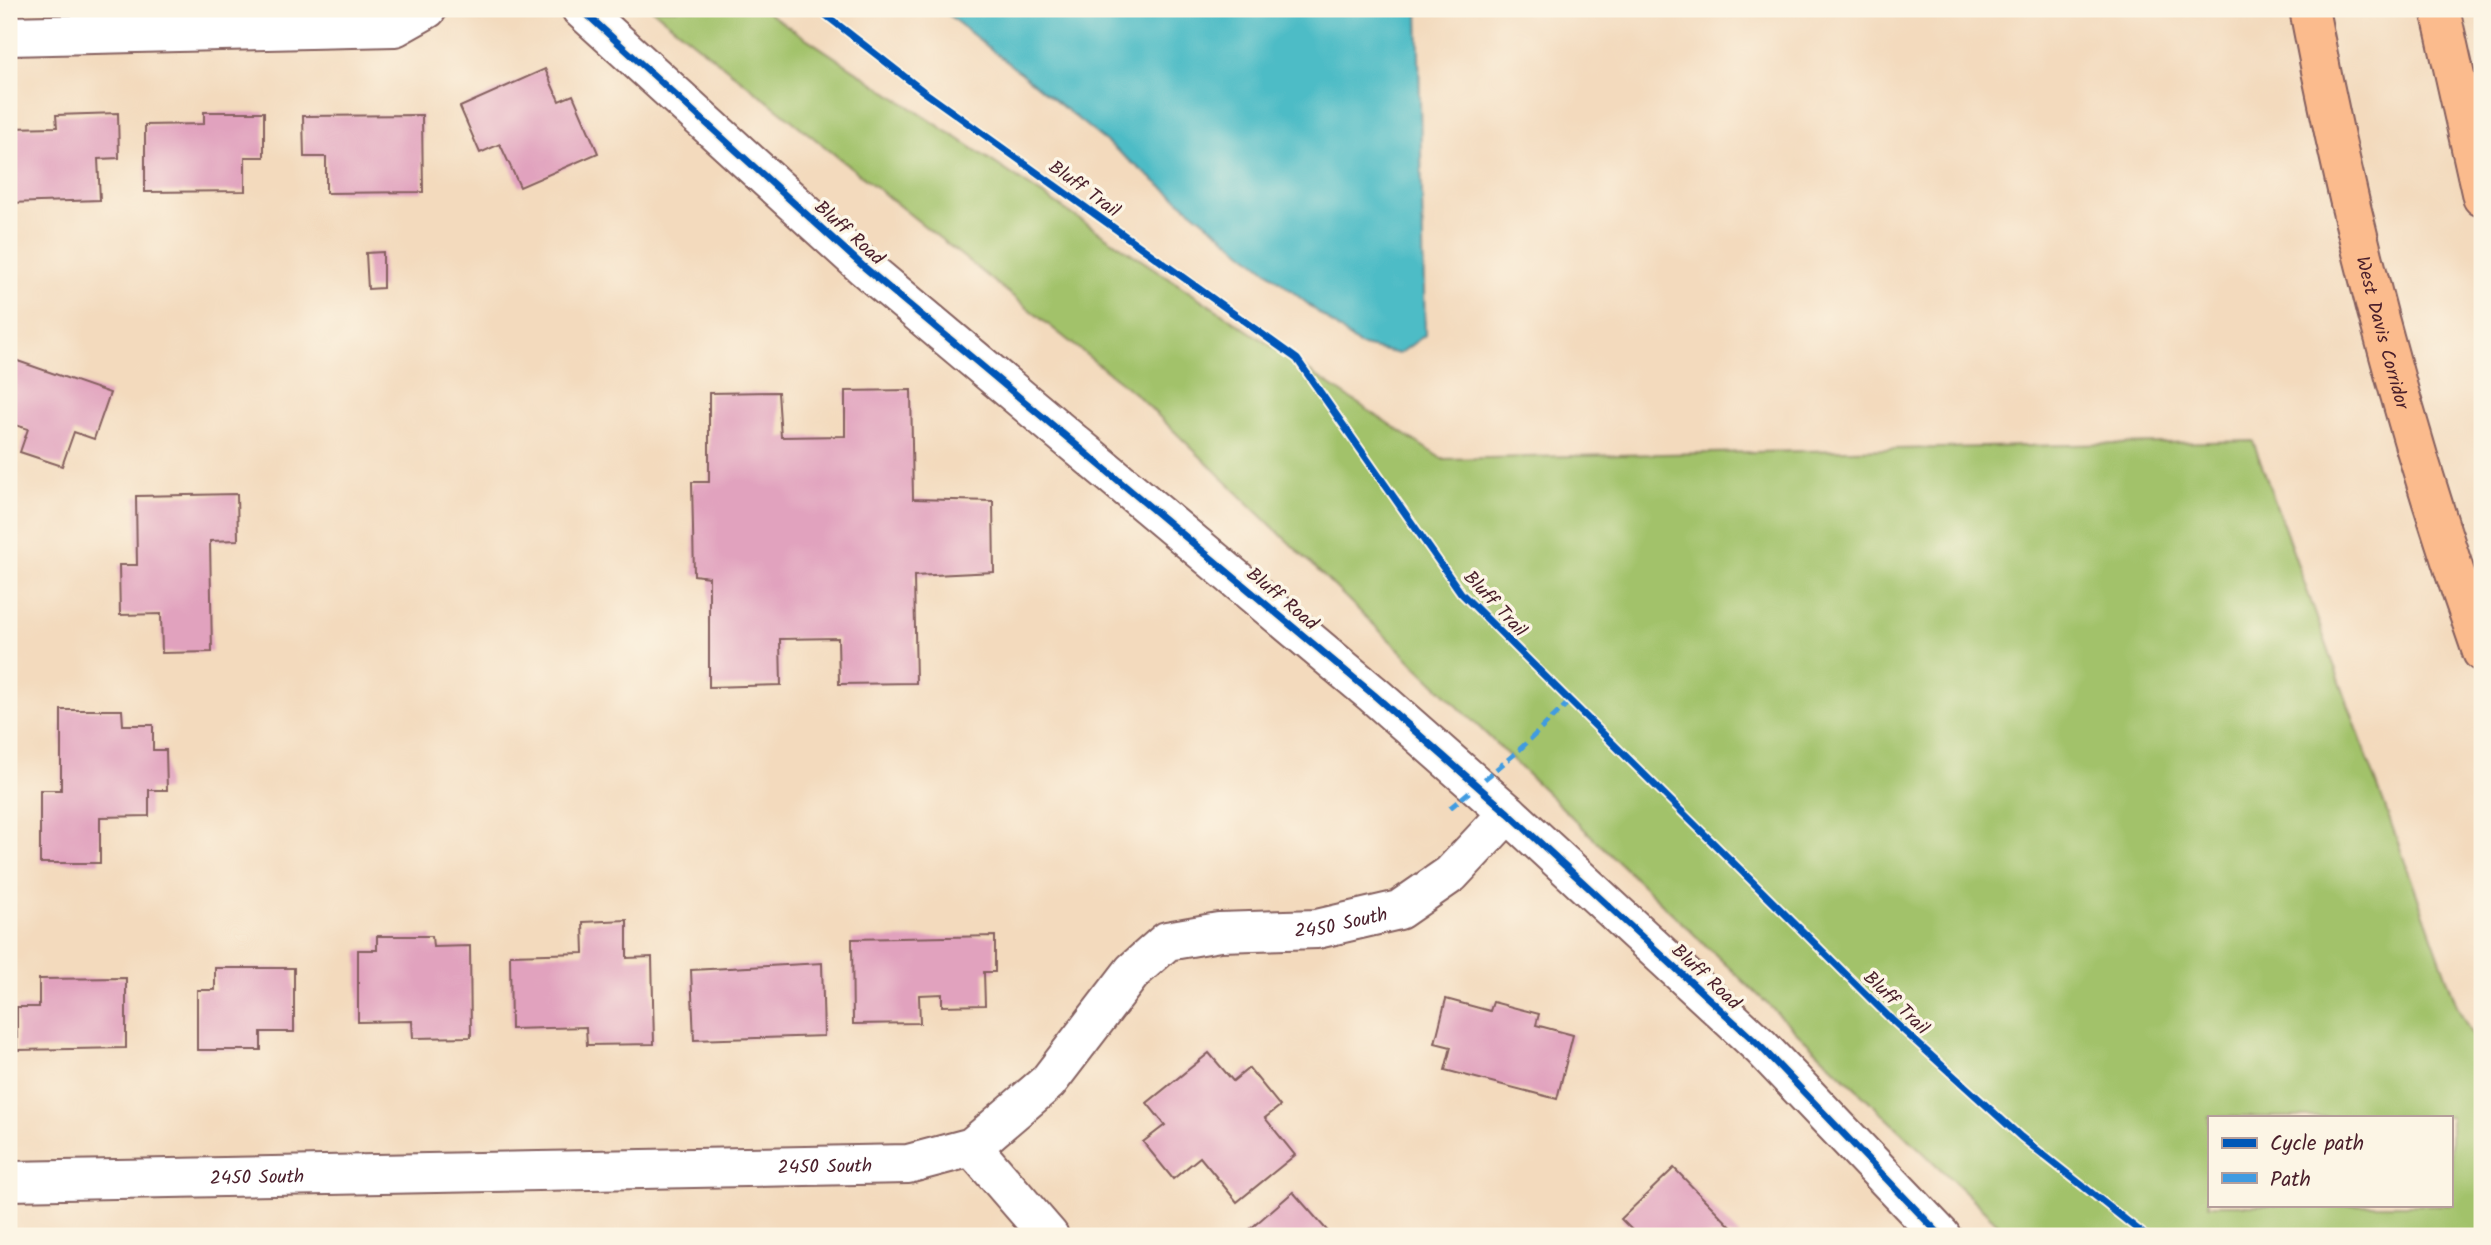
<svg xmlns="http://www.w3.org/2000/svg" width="2491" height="1245" font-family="Kalam,sans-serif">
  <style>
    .green { fill: #a2c26b; stroke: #76704b; stroke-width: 2; fill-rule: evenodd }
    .water { fill: #4ebcc6; stroke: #4c6e78; stroke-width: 2 }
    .building { fill: #e1a2be }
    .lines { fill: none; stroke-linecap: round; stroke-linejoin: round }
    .minor-casing { stroke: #85605e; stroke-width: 42 }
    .highway-casing { stroke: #85605e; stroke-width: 42 }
    .minor { stroke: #fff; stroke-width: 38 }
    .highway { stroke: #fbbb8d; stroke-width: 38 }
    .quiet { stroke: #409be1; stroke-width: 5; stroke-dasharray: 10 5; stroke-linecap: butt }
    .cycleway-casing { stroke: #fcf5e5; stroke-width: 11 }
    .cycleway { stroke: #0057b8; stroke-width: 7 }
    .labels { text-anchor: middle; stroke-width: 7; stroke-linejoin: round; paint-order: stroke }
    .street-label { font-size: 19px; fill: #4a1f2b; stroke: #fcf5e5 }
  </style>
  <rect width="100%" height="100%" fill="#fcf5e5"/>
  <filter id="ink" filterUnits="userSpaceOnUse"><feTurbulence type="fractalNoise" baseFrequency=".0143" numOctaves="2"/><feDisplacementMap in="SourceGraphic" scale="14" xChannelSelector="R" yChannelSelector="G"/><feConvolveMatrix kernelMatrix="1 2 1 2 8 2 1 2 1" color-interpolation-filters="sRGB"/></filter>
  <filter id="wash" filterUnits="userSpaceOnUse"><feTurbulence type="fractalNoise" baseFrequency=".00686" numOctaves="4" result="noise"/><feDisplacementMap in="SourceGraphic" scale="28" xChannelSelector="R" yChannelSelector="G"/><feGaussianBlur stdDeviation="1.57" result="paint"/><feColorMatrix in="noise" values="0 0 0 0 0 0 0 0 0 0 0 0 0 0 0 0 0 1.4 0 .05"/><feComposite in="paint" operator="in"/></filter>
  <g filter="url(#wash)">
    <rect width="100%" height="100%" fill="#f3dabd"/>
    <path class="green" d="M652,9H762L1442,459L2253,441L2456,1003L2482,1056V1236H2011L1613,857L1138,396ZM2209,1117H2451V1205H2209Z"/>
    <path class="water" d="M941,9H1418L1425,335L1399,354L1359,345Z"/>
    <g id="blocks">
      <g class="building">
        <path d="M545,69L559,101L573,95L598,153L520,187L500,144L480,153L460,107Z"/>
        <path d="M204,112H264V157H245V191L145,192V125L204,124Z"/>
        <path d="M118,113L119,158L98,159L100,200L9,203V128L57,127L56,115Z"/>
        <path d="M422,115L423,192L326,193V157H304L303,116Z"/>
        <path d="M383,252V288L368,289L366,253Z"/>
        <path d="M9,358L110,393L94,439L74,432L62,466L20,452L28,429L9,423Z"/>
        <path d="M911,390L913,499L993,501L994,572L914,576L916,683L839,684L838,638L780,639L781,685L709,687V577L694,575L692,482H709V393L778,392L781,437L845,436V391Z"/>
        <path d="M237,494L238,540L210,541L212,652L162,653L161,614L120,615L119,565H137L136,496Z"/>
        <path d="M61,710H122L123,725H153V750H166L167,790H149V816L100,817V863H40V790H61Z"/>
        <path d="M627,920V958L652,957L654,1044L587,1045L586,1027L511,1029L510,955L584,953L583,922Z"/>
        <path d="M377,936H432L433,947L470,946L471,1037L413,1038L412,1021L358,1022V950H377Z"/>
        <path d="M995,936V972H984L985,1005L942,1006V994L919,995L920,1023L853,1024L852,939Z"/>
        <path d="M822,963L824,1036L694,1040L691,970Z"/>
        <path d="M215,968H294V1032H261V1050H197V990H215Z"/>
        <path d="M126,978V1048L17,1050V1007H39V979Z"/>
        <path d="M1446,999L1490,1011L1493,1002L1539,1014L1536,1025L1573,1035L1557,1099L1445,1070L1451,1047L1435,1043Z"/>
        <path d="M1209,1053L1233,1081L1249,1068L1280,1106L1265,1118L1295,1155L1237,1202L1200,1157L1173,1179L1143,1142L1165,1125L1147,1103Z"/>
        <path d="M1674,1168L1740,1236H1638L1621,1219Z"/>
        <path d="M1293,1192L1332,1236H1242Z"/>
      </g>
    </g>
  </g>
  <g filter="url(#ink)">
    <use href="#blocks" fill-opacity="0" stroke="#85605e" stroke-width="2"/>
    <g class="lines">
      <defs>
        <g id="minor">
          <path d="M581,9L864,267L1374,695L1508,813L1761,1047L1941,1236"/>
          <path d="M9,36L395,27L427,9"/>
          <path d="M972,1147L1049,1236"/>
          <path id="s1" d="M9,1181L908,1164L972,1147L1048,1082L1133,971L1167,941L1219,932L1317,929L1399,910L1451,874L1508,813"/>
        </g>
        <g id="highway">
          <path id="s2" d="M2309,9C2350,227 2408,443 2482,652"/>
          <path d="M2440,9L2482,197"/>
        </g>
      </defs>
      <use href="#minor" class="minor-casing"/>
      <use href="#highway" class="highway-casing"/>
      <use href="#minor" class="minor"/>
      <use href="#highway" class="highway"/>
      <path class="quiet" d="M1450,808L1517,752L1570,701"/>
      <defs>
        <g id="cycleway">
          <path d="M581,9L864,267L1374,695L1508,813L1761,1047L1941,1236"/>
          <path d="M818,9L923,91L1297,359L1461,593L1892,1020L2021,1137L2146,1236"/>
        </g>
      </defs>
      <use href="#cycleway" class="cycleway-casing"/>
      <use href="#cycleway" class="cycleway"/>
    </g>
  </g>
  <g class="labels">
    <g class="street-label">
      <text transform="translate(1085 188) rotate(36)" y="7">Bluff Trail</text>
      <text transform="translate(850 232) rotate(42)" y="7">Bluff Road</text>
      <text dy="7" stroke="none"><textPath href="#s2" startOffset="332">West Davis Corridor</textPath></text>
      <text transform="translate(1283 598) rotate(40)" y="7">Bluff Road</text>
      <text transform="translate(1496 603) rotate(47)" y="7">Bluff Trail</text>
      <text dy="7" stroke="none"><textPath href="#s1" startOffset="1426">2450 South</textPath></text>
      <text transform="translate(1707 976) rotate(43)" y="7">Bluff Road</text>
      <text transform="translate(1897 1002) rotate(44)" y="7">Bluff Trail</text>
      <text dy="7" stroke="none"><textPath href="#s1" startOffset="816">2450 South</textPath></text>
      <text dy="7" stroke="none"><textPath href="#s1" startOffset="248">2450 South</textPath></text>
    </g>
  </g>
  <rect width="2491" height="1245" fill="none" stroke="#fcf5e5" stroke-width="35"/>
  <rect x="2208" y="1116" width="245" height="91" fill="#fcf5e5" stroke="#b59f9b" stroke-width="2"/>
  <rect x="2222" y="1138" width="35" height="10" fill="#0057b8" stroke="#b59f9b" stroke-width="2"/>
  <text x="2270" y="1150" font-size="21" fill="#4a1f2b">Cycle path</text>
  <rect x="2222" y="1173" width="35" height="10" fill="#409be1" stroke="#b59f9b" stroke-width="2"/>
  <text x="2270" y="1186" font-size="21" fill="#4a1f2b">Path</text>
</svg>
